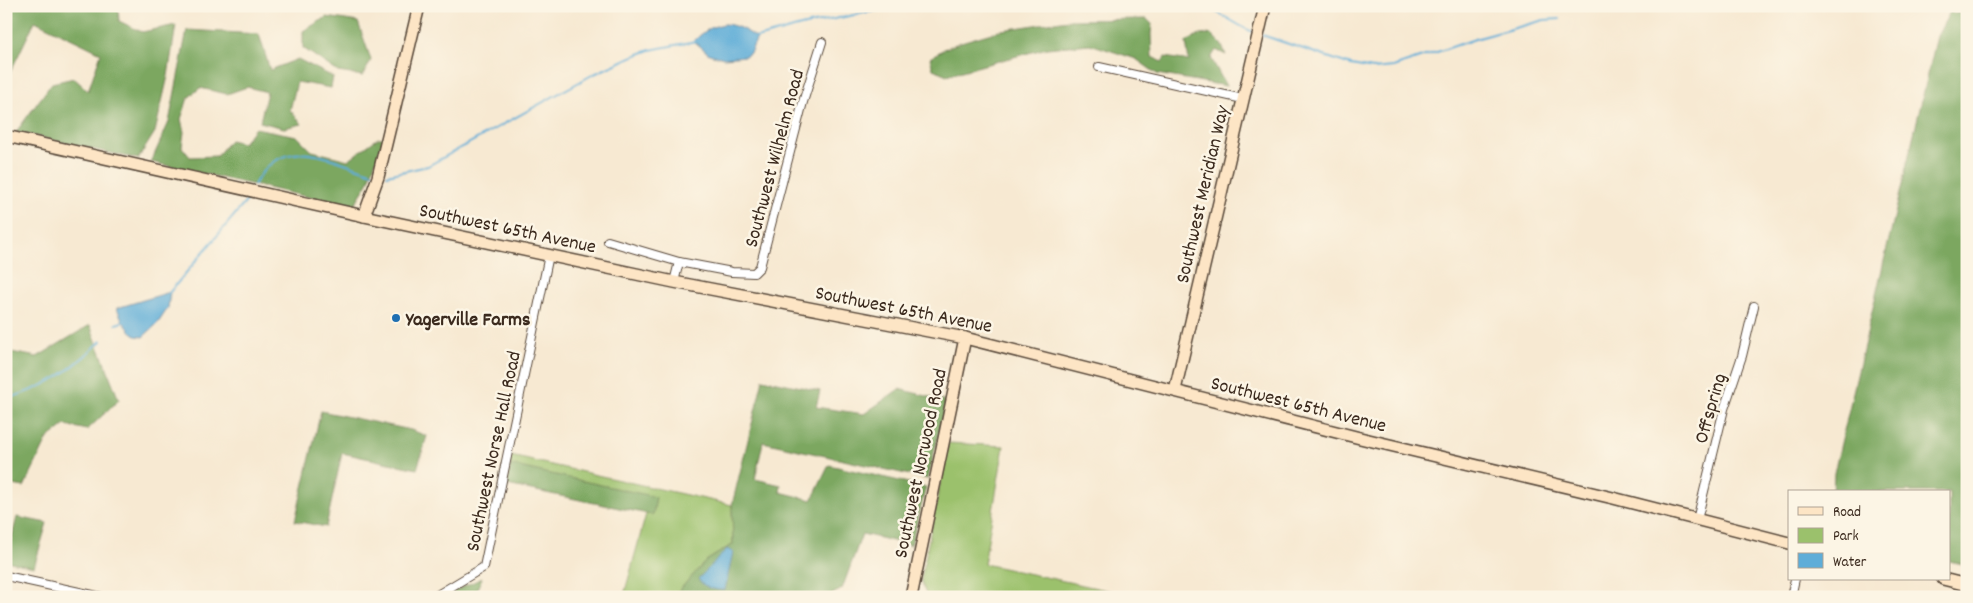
<svg xmlns="http://www.w3.org/2000/svg" width="1973" height="603" font-family="Dekko,sans-serif">
  <style>
    .green { fill: #9bc16c; stroke: #6b7645 }
    .forest { fill: #7ca760; stroke: #5c683f }
    .water { fill: #5eadd8; stroke: #4c6c7b }
    .lines { fill: none; stroke-linecap: round; stroke-linejoin: round }
    .stream { stroke: #5eadd8; stroke-width: 2 }
    .street-casing { stroke: #574739; stroke-width: 10 }
    .secondary-casing { stroke: #574739; stroke-width: 14 }
    .street { stroke: #fff; stroke-width: 8 }
    .secondary { stroke: #fde5c5; stroke-width: 11 }
    .poi-dot { fill: #1f6fb2; stroke: #fcf5e5; stroke-width: 2 }
    .labels { text-anchor: middle; stroke-width: 5; stroke-linejoin: round; paint-order: stroke }
    .street-label { font-size: 20px; fill: #3b2a1e; stroke: #fcf5e5 }
    .poi-label { font-size: 20px; font-weight: bold; fill: #3b2a1e; stroke: #fcf5e5; text-anchor: start }
  </style>
  <rect width="100%" height="100%" fill="#fcf5e5"/>
  <filter id="ink" filterUnits="userSpaceOnUse"><feTurbulence type="fractalNoise" baseFrequency=".02" numOctaves="2"/><feDisplacementMap in="SourceGraphic" scale="10" xChannelSelector="R" yChannelSelector="G"/><feConvolveMatrix kernelMatrix="1 2 1 2 8 2 1 2 1" color-interpolation-filters="sRGB"/></filter>
  <filter id="wash" filterUnits="userSpaceOnUse"><feTurbulence type="fractalNoise" baseFrequency=".0096" numOctaves="4" result="noise"/><feDisplacementMap in="SourceGraphic" scale="20" xChannelSelector="R" yChannelSelector="G"/><feGaussianBlur stdDeviation="1.12" result="paint"/><feColorMatrix in="noise" values="0 0 0 0 0 0 0 0 0 0 0 0 0 0 0 0 0 1.4 0 .05"/><feComposite in="paint" operator="in"/></filter>
  <g filter="url(#wash)">
    <rect width="100%" height="100%" fill="#f7e9d2"/>
    <g class="green">
      <path d="M948,443L1004,446L984,564L1139,597H927L921,580Z"/>
      <path d="M511,456L732,505L733,544L706,561L673,597H619L624,595L646,514L653,515L510,465Z"/>
    </g>
    <g class="forest">
      <path d="M6,6H118L119,21L142,32L176,25L168,76L155,132L138,159L16,132L52,83L74,78L88,91L101,53L35,21L6,81Z"/>
      <path d="M1950,12L1967,15V565L1949,561V492H1833L1834,473L1937,36Z"/>
      <path d="M327,17L358,22L371,60L363,76L338,72L303,48V31Z"/>
      <path d="M1147,19L1152,24L1151,34L1152,57L1162,62L1165,57L1189,61L1186,42L1200,35L1211,34L1221,44L1226,55L1216,50L1211,58L1226,86L1157,74L1136,59L1090,44L1047,48L947,75L933,69L930,58L944,49L961,42L1002,30L1068,20Z"/>
      <path d="M187,30L259,34L270,70L298,59L333,77L331,88L297,82L290,110L302,124L284,128L260,122L267,92L247,87L227,94L200,88L188,98L181,119L184,132L182,147L190,157L217,156L230,140L243,143L255,128L297,136L312,151L348,160L378,138H384L368,183L353,207L151,162L169,122Z"/>
      <path d="M90,325L119,400L87,430L65,425L48,438L24,487L6,484V351L37,357Z"/>
      <path d="M763,379L820,391L816,407L864,414L899,389L946,401L928,479L763,442L755,479L781,485L780,492L812,500L829,465L926,487L911,545L862,534L842,589L827,597H673L706,561L733,544L732,505Z"/>
      <path d="M321,411L411,430L427,436L417,469L342,453L326,527L295,521Z"/>
      <path d="M510,465L656,497L653,515L507,485Z"/>
      <path d="M17,517L47,523L34,567L6,561Z"/>
      <path d="M482,578L473,597H441Z"/>
    </g>
    <g class="water">
      <path d="M725,24C737,25 747,31 757,38L750,53L745,56L724,58L709,54L694,41C704,31 711,26 725,24Z"/>
      <path d="M170,292L168,308L158,323L143,337L135,336L123,322L117,308Z"/>
      <path d="M727,549L733,552L725,590C715,591 704,588 698,579Z"/>
    </g>
    <g class="lines">
      <g class="stream">
        <path d="M1206,6L1246,29L1256,33"/>
        <path d="M1262,35L1351,65L1373,69L1393,67L1475,39L1544,20L1560,19"/>
        <path d="M756,38L805,25L898,6"/>
        <path d="M387,175L428,166L592,75L631,57L650,50L696,41"/>
        <path d="M254,185C283,132 329,159 373,173"/>
        <path d="M169,293L249,198"/>
        <path d="M116,324L125,321"/>
        <path d="M6,399C50,386 69,372 101,341"/>
      </g>
    </g>
  </g>
  <g filter="url(#ink)">
    <g class="lines">
      <defs>
        <g id="street">
          <path d="M1099,67L1243,99"/>
          <path d="M608,241L679,262L732,272L754,273L760,267L803,102L822,42"/>
          <path d="M674,282L679,262"/>
          <path d="M1697,520L1724,409L1742,356L1754,306"/>
          <path d="M6,576L102,597"/>
          <path d="M434,597L484,567L549,255"/>
          <path d="M1791,597L1795,579"/>
        </g>
        <g id="secondary">
          <path d="M6,136L364,216L674,282L965,338L1360,438L1613,498L1789,543"/>
          <path d="M364,216L378,177L419,6"/>
          <path d="M1175,390L1265,6"/>
          <path d="M1943,579L1967,585"/>
          <path d="M911,597L965,338"/>
        </g>
      </defs>
      <use href="#street" class="street-casing"/>
      <use href="#secondary" class="secondary-casing"/>
      <use href="#street" class="street"/>
      <use href="#secondary" class="secondary"/>
    </g>
  </g>
  <circle class="poi-dot" cx="396" cy="318" r="5"/>
  <g class="labels">
    <g class="street-label">
      <text transform="translate(773 158) rotate(-75)" y="7">Southwest Wilhelm Road</text>
      <text transform="translate(1201 194) rotate(-77)" y="7">Southwest Meridian Way</text>
      <text transform="translate(508 227) rotate(12)" y="7">Southwest 65th Avenue</text>
      <text transform="translate(904 308) rotate(11)" y="7">Southwest 65th Avenue</text>
      <text transform="translate(1299 403) rotate(14)" y="7">Southwest 65th Avenue</text>
      <text transform="translate(1709 408) rotate(-74)" y="7">Offspring</text>
      <text transform="translate(492 451) rotate(-78)" y="7">Southwest Norse Hall Road</text>
      <text transform="translate(919 463) rotate(-78)" y="7">Southwest Norwood Road</text>
    </g>
    <g class="poi-label">
      <text x="406" y="325">Yagerville Farms</text>
    </g>
  </g>
  <rect width="1973" height="603" fill="none" stroke="#fcf5e5" stroke-width="25"/>
  <rect x="1788" y="490" width="162" height="90" fill="#fcf5e5" stroke="#afa495"/>
  <rect x="1798" y="507" width="25" height="8" fill="#fde5c5" stroke="#afa495"/>
  <text x="1833" y="516" font-size="15" fill="#3b2a1e">Road</text>
  <rect x="1798" y="528" width="25" height="15" fill="#9bc16c" stroke="#afa495"/>
  <text x="1833" y="540" font-size="15" fill="#3b2a1e">Park</text>
  <rect x="1798" y="553" width="25" height="15" fill="#5eadd8" stroke="#afa495"/>
  <text x="1833" y="566" font-size="15" fill="#3b2a1e">Water</text>
</svg>
